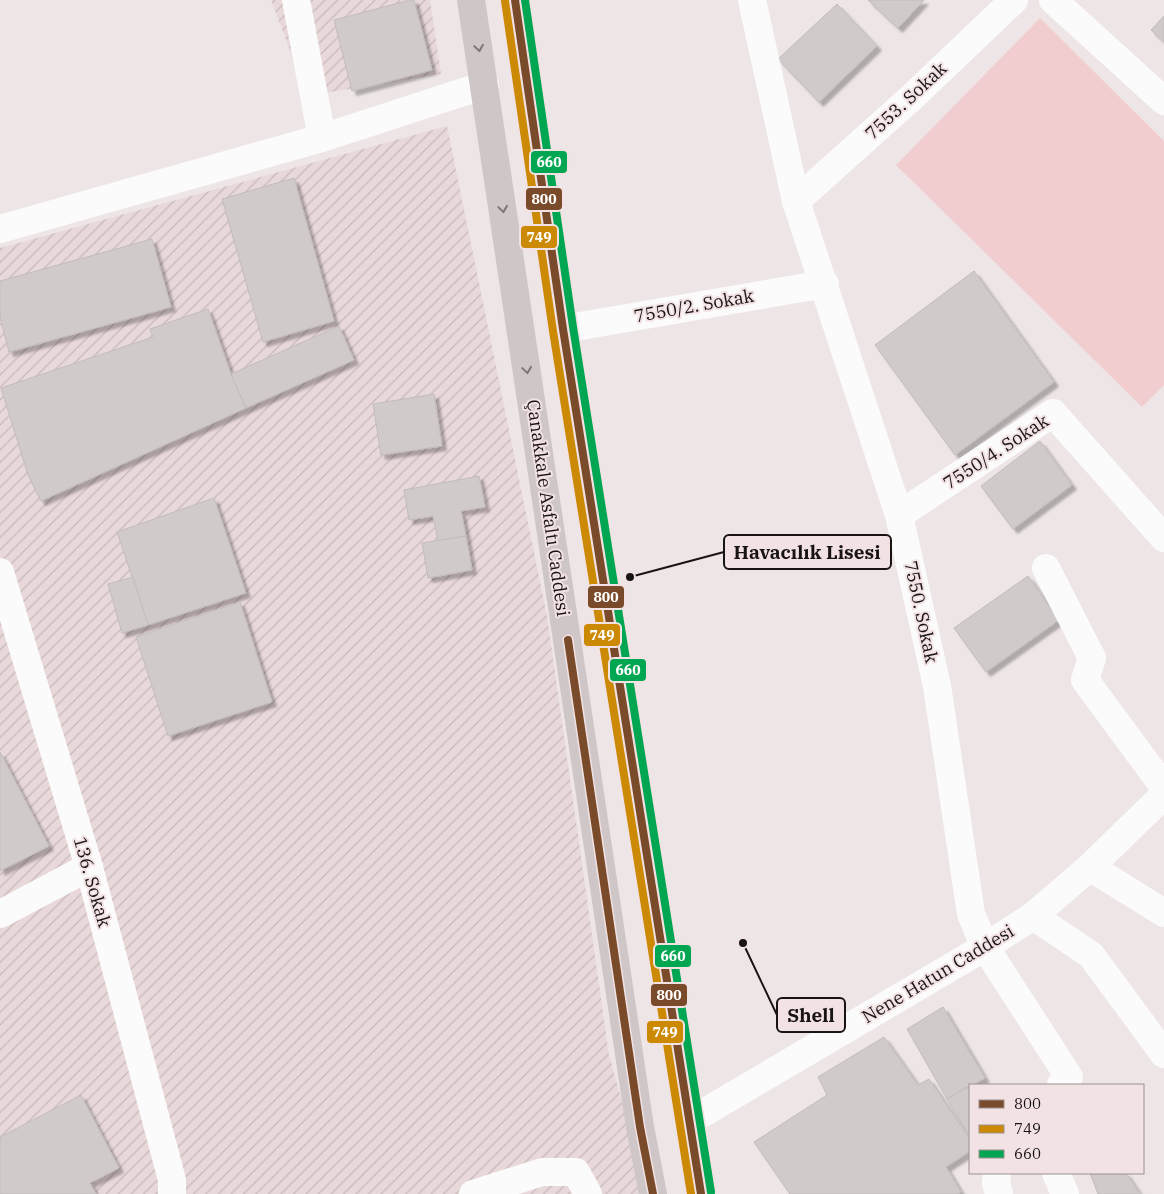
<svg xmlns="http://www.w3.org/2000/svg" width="1164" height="1194" font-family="'IBM Plex Serif',serif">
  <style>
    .industrial { fill: url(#industrial-furrows) }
    .pitch { fill: #f2cdd0 }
    .building { fill: #d0caca; stroke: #c2bcbc; filter: url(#shadow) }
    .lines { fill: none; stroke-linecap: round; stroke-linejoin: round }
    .minor { stroke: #fcfbfb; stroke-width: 28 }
    .highway { stroke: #cfc7c7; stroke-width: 28 }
    .bus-1-casing { stroke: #f2e2e3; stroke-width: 11 }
    .bus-2-casing { stroke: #f2e2e3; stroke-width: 11 }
    .bus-3-casing { stroke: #f2e2e3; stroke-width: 11 }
    .bus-1 { stroke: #7a4b2a; stroke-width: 8 }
    .bus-2 { stroke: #cb8904; stroke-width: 8 }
    .bus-3 { stroke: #00a651; stroke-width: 8 }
    .oneway { stroke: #7d7676 }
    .labels { text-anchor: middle; stroke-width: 4; stroke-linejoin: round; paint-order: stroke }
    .street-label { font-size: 18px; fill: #191414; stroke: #f2e2e3 }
    .leader { fill: none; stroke: #191414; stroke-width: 2 }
    .callout-dot { fill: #191414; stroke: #f2e2e3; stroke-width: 2 }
    .callout { fill: #f2e2e3; stroke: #191414; stroke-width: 2 }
    .callout-label { font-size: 19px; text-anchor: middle; font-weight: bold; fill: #191414 }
    .line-badge { stroke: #f2e2e3; stroke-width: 2 }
    .badge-label { font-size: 14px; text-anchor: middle; font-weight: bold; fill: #fff }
  </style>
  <defs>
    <pattern id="industrial-furrows" width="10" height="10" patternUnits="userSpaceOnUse" patternTransform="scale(1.25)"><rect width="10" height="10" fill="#e9d8d9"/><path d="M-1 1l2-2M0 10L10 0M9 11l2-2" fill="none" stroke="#c7b8b9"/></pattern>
    <filter id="shadow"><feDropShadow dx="4.5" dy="4.5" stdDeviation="1" flood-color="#0004"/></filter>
  </defs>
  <rect width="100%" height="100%" fill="#eee6e6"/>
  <g class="industrial">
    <path d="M271,0H430L441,74L307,96Z"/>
    <path d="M447,126L547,616L609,1055L648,1194H0V248Z"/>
  </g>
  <path class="pitch" d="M1040,18L1164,141V385L1142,407L896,165Z"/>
  <g class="building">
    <path d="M410,0H414L432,70L352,91L334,20Z"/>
    <path d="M868,0H924L898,28Z"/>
    <path d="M837,4L877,46L819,102L778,59Z"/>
    <path d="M1164,16V42L1151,30Z"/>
    <path d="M294,178L334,321L263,342L222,199Z"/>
    <path d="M152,239L171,307L9,352L0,317V281Z"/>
    <path d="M974,271L1054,382L955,455L875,345Z"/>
    <path d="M208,309L231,374L246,408L41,501L28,475L1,388L153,337L150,329Z"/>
    <path d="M339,326L354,360L246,408L231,374Z"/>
    <path d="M434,394L442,446L381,455L373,404Z"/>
    <path d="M1040,441L1072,485L1013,529L981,486Z"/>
    <path d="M479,476L485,507L461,511L466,536L438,541L433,516L409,520L404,490Z"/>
    <path d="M214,498L246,593L148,625L117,532Z"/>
    <path d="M466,536L472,570L428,578L422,543Z"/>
    <path d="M1028,576L1059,620L986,672L954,628Z"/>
    <path d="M133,577L148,625L122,633L108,584Z"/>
    <path d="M240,602L272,702L168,736L136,637Z"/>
    <path d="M0,752L49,846L0,871Z"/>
    <path d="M943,1007L985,1078L947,1099L907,1029Z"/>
    <path d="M884,1037L918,1085L929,1079L970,1139V1151L946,1167L961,1192L958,1194H790L754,1142L827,1095L818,1077Z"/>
    <path d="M967,1087L970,1092V1136L947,1099Z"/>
    <path d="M81,1095L119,1168L90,1183L96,1194H0V1137Z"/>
    <path d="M1090,1173H1126L1140,1194H1098Z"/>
  </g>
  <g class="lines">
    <g class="minor">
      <path d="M296,0L322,138"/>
      <path d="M752,0L796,201L899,515L937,686L971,914L985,947L1069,1077L1061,1085"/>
      <path d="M1053,0L1164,101"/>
      <path d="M796,201L911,98L1014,0"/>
      <path d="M0,229L322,138L485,85"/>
      <path d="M563,329L825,284"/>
      <path d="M899,515L1053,413L1164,538"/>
      <path d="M1046,568L1092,658L1085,680L1164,787"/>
      <path d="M0,572L89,867L172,1180V1194"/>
      <path d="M1090,867L1164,913"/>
      <path d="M0,914L89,867"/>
      <path d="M1033,916L1091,955L1164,1054"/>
      <path d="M688,1122L985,947L1033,916L1090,867L1164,795"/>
      <path d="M997,1173L996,1183L999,1194"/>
      <path d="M1056,1173L1065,1194"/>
      <path d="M473,1194L542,1172H576L588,1194"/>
    </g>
    <g class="highway">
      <path d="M471,0L640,1127L653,1194"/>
      <path d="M515,0L563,329L701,1194"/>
    </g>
    <defs>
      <g id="bus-1">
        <path d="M515,0L563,329L701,1194"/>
        <path d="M568,640L640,1127L653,1194"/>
      </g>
      <path id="bus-2" d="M505,1L553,331L691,1194"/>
      <path id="bus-3" d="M525,0L573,327L711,1192"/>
    </defs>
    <use href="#bus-1" class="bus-1-casing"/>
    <use href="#bus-2" class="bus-2-casing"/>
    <use href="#bus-3" class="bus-3-casing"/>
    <use href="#bus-1" class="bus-1"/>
    <use href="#bus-2" class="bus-2"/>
    <use href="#bus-3" class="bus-3"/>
  </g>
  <defs><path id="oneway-chevron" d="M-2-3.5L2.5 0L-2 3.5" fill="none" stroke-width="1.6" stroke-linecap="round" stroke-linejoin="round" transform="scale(1.25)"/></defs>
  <g class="oneway">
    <use href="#oneway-chevron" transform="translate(479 48) rotate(81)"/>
    <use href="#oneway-chevron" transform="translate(503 209) rotate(82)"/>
    <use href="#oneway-chevron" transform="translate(527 370) rotate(82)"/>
  </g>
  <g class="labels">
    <g class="street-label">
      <text transform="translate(906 101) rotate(-43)" y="6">7553. Sokak</text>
      <text transform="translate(694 306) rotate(-10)" y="6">7550/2. Sokak</text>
      <text transform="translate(996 452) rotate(-33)" y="6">7550/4. Sokak</text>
      <text transform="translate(548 508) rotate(82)" y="6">Çanakkale Asfaltı Caddesi</text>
      <text transform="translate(921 612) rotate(78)" y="6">7550. Sokak</text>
      <text transform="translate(92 882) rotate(74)" y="6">136. Sokak</text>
      <text transform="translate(938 974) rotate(-31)" y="6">Nene Hatun Caddesi</text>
    </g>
  </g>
  <path class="leader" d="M630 577L724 552M743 943L777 1015"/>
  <g class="callout-dot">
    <circle cx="630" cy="577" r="5"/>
    <circle cx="743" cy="943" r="5"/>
  </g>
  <g class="callout">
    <rect x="724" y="535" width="167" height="34" rx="5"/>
    <rect x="777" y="998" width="68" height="34" rx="5"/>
  </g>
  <g class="callout-label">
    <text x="807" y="559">Havacılık Lisesi</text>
    <text x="811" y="1022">Shell</text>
  </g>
  <g class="line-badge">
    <rect x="530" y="150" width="38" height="24" rx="5" fill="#00a651"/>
    <rect x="525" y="187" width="38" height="24" rx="5" fill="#7a4b2a"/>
    <rect x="520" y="225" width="38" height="24" rx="5" fill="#cb8904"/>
    <rect x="587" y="585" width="38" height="24" rx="5" fill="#7a4b2a"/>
    <rect x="583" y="623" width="38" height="24" rx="5" fill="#cb8904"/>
    <rect x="609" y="658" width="38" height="24" rx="5" fill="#00a651"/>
    <rect x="654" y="944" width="38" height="24" rx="5" fill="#00a651"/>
    <rect x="650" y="983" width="38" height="24" rx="5" fill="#7a4b2a"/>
    <rect x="646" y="1020" width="38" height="24" rx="5" fill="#cb8904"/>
  </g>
  <g class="badge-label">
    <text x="549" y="167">660</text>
    <text x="544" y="204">800</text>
    <text x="539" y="242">749</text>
    <text x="606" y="602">800</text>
    <text x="602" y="640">749</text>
    <text x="628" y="675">660</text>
    <text x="673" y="961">660</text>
    <text x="669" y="1000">800</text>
    <text x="665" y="1037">749</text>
  </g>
  <rect x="969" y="1084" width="175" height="90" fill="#f2e2e3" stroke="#9b9090"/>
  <rect x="979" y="1100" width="25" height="8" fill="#7a4b2a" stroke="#9b9090"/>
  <text x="1014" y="1109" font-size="15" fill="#191414">800</text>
  <rect x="979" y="1125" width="25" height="8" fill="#cb8904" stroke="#9b9090"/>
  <text x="1014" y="1134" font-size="15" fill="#191414">749</text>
  <rect x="979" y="1150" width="25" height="8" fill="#00a651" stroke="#9b9090"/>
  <text x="1014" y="1159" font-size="15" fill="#191414">660</text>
</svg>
